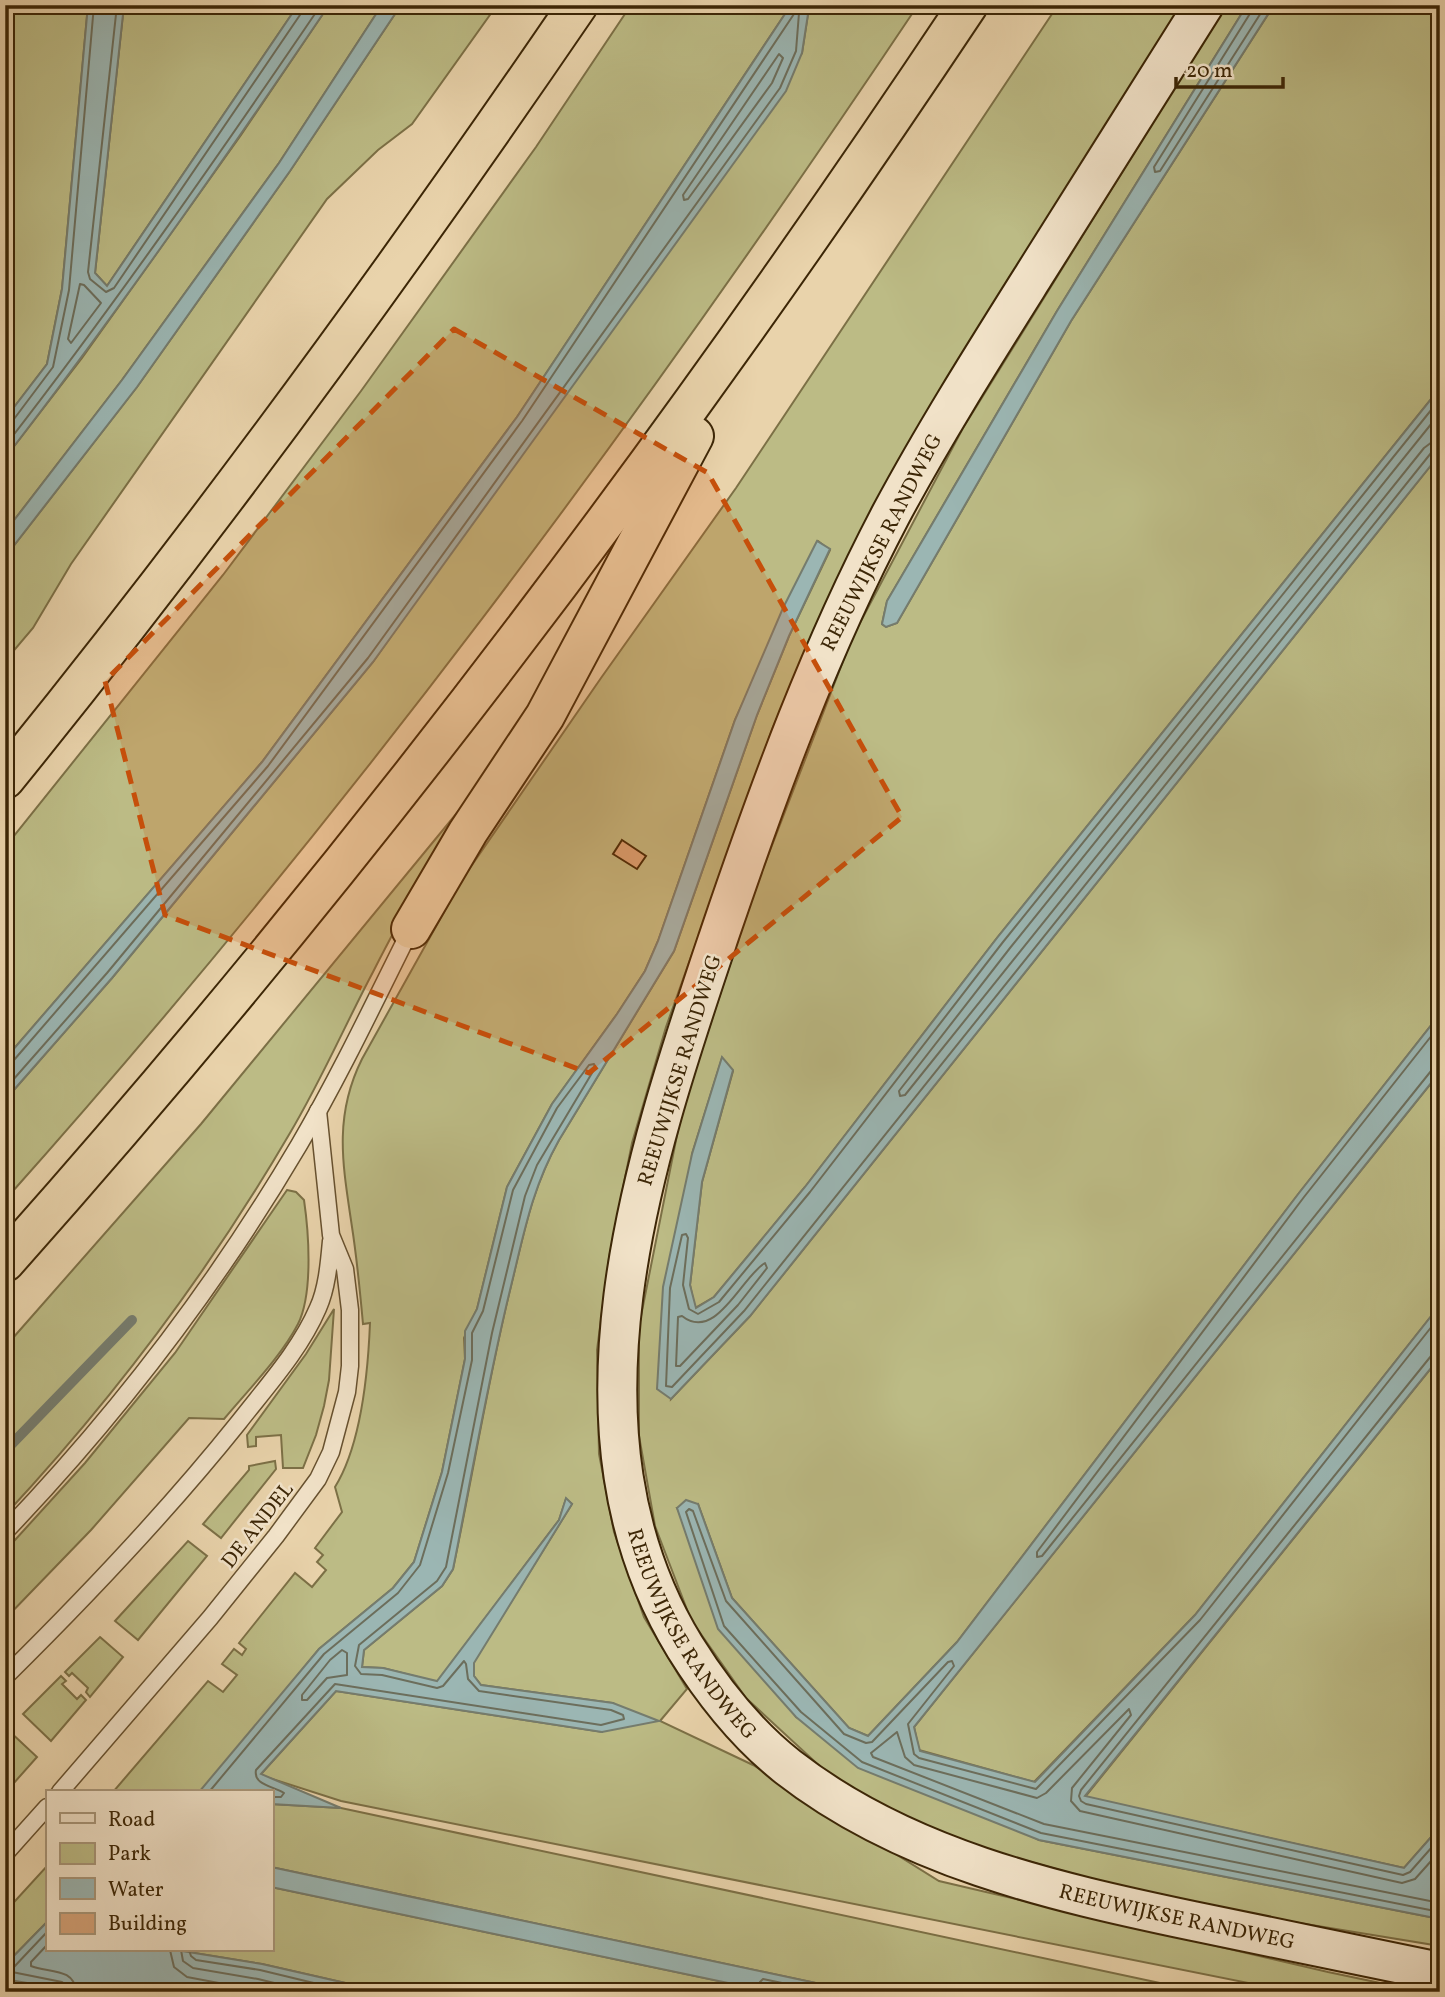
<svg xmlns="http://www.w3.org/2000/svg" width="1445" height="1997" font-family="Vollkorn,serif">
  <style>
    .green { fill: #bcbb85; stroke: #7c7046; stroke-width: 2 }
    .water { fill: #9bb6b3; stroke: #757c6e; stroke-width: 2 }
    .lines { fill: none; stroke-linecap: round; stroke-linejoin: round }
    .shore { stroke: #6c6e5c; stroke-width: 2 }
    .stream { stroke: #757c6e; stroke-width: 10 }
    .building { fill: #d6a47a; stroke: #3c2606; stroke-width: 2 }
    .service-casing { stroke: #67512f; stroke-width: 19 }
    .secondary-casing { stroke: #3c2606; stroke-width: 42 }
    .motorway-casing { stroke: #3c2606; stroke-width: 42 }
    .service { stroke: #f1e2c8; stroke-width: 16 }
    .secondary { stroke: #f1e2c8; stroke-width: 38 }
    .motorway { stroke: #e9d3ab; stroke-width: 38 }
    .marked { fill: #c64f0b; fill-opacity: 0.2; stroke: #c64f0b; stroke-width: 5; stroke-dasharray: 14 9; stroke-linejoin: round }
    .labels { text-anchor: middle; stroke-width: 5; stroke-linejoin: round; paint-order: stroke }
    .street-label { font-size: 21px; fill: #3c2606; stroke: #f1e2c8 }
  </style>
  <rect width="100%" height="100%" fill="#e9d3ab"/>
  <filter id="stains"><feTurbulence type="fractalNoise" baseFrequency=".00286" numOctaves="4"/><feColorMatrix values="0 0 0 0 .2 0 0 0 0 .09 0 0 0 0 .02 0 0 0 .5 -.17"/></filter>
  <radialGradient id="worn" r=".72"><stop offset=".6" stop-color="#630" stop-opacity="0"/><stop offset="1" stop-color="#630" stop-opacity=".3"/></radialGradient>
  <g class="green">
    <path d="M5,5H88L62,289L47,364L5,419Z"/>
    <path d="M124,5H298L107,286L95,273Z"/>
    <path d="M329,5H382L279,163L122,380L5,532V458L82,358L241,135Z"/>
    <path d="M401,5H497L412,124L378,150L327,199L71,564L33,628L5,661V557L137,387L290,171Z"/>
    <path d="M631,5H791L517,417L262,762L5,1059V847L223,575L361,391L536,147Z"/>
    <path d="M814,5H918C639,422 339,826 5,1200V1100L112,978L373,662L802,53L808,14Z"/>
    <path d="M1058,5H1182L820,618L773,727L666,1027L632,1143L609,1258L597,1350L599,1454L614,1532L644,1617L687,1689L660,1721L753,1765L939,1881L1328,1972L1423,1992H1293L341,1801L260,1775L336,1691L602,1732L613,1703L481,1685L474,1676L473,1663L572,1504L566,1499L559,1520L437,1682L383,1668L362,1667L364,1650L442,1586L453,1569C473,1474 488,1379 511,1286C524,1233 532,1188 559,1140L674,951L757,715L789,636L830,550L818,541L735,720L658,941L645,971L617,1014L552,1104L507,1187L477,1309L464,1338L465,1359L442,1472L414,1562L393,1588L319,1649L202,1792H113L208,1681L223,1692L237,1675L222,1664L234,1649L242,1655L246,1649L239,1643L295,1573L312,1587L326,1570L317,1562L323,1555L315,1548L342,1512L335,1487C361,1445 368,1372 370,1323L363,1324C360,1291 357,1259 352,1227C343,1166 333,1117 362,1059L463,878L601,678L736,488Z"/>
    <path d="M1226,5H1247L1057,311L887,601L882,624L886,627L897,623L1071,321L1274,5H1440V388L997,938L805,1187L714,1297L695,1308L690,1285L702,1182L733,1071L722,1058L692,1154L671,1399L750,1316L1440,454V1014L1299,1193L957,1642L868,1736L849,1728L732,1598L698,1504L677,1508L796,1717L1039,1840L1440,1919V1946L1287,1921L1138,1892L960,1842L838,1783L746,1698L691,1620L655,1526L639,1436V1326L682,1110L754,892L852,638L963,428Z"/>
    <path d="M461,808C431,863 401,917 373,972C345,1025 321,1081 290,1133C210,1270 114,1398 5,1515V1347L201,1124Z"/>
    <path d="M1440,1072V1305L1195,1615L1034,1782L919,1750L914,1727Z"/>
    <path d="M287,1190L296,1192L304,1200C309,1234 313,1294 298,1324C281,1357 248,1390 224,1419L189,1418L91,1530L5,1619V1551L85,1463L175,1353Z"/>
    <path d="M334,1309L329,1380L324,1406L316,1435L303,1468H283L281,1435L256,1437V1446L248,1447L247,1435L306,1354Z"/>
    <path d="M1440,1357V1827L1404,1868L1085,1797Z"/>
    <path d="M275,1461L276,1469L221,1538L203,1524L249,1470V1466Z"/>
    <path d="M188,1541L207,1556L138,1640L115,1621Z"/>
    <path d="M100,1637L123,1657L90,1697L86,1692L88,1688L72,1673L69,1676L65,1672Z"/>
    <path d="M61,1676L66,1681L62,1684L77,1699L81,1695L86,1700L51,1741L23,1714Z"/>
    <path d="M7,1729L37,1757L5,1793V1731Z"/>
    <path d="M271,1804L341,1808L1202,1992H858L271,1867Z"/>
    <path d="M47,1866V1922L5,1965V1912Z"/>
    <path d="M271,1887L771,1992H385L262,1964L176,1950H271Z"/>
    <path d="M10,1980L150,1992H5V1985Z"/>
  </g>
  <g class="water">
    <path d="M88,5H124L95,273L107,286L298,5H329C225,159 119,311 5,458V419L47,364L62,289Z"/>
    <path d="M382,5H401L290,171L137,387L5,557V532L122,380L279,163Z"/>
    <path d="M791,5H814L808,14L802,53L786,91L373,662L112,978L5,1100V1059L262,762L517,417Z"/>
    <path d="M1247,5H1274L1071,321L897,623L886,627L882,624L887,601L1057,311Z"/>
    <path d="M1440,388V454L750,1316L671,1399L657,1389L663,1287L692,1154L722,1057L733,1070L702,1182L690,1285L696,1308L714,1297L805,1187L997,938Z"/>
    <path d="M817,541L830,549L789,636L757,715L674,951L559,1140C532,1188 524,1233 511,1286C488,1379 472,1474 453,1569L442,1586L364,1650L362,1667L383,1668L437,1681L559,1520L566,1498L572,1504L474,1663V1676L481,1685L613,1703L659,1721L602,1732L336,1691L261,1774L341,1808L271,1804V1792H199L319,1649L393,1588L414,1562L442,1472L465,1359V1331L477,1309L507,1187L552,1104L617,1014L645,971L658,941L735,720L783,608Z"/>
    <path d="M1440,1014V1072L914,1727L920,1751L1035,1782L1195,1615L1440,1305V1357L1085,1796L1404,1868L1440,1827V1919L1039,1840L858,1768L796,1717L718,1629L677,1508L686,1500L698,1504L732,1598L849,1728L868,1736L957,1642L1299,1193Z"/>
    <path d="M271,1867L858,1992H771L271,1887Z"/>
    <path d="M47,1922V1950H176L262,1964L385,1992H80L10,1980L5,1985V1965Z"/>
  </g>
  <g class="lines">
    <g class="shore">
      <path d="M117,5L88,272L90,279L106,292L114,288L302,12L304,5"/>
      <path d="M1253,5L1251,12L1154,167L1155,172L1160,171L1266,5"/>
      <path d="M779,54L783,58L772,83L688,199L684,200L683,195Z"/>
      <path d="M80,284L84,285L101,303L71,343L68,339Z"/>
      <path d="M1440,399L1003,942L810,1192L719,1302L698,1314L689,1309L683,1285L688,1238L686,1234L682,1235L670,1288L666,1386L672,1387L744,1311L1431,453L1440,450"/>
      <path d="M1440,413L1010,948L899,1091L900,1096L905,1095L1424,448L1432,442L1440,441"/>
      <path d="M5,422L14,419L53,367L69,290L94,5"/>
      <path d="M5,446C116,303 219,155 321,5"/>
      <path d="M1440,1025L1304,1197L1037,1552V1557L1042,1556L1431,1071L1440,1068"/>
      <path d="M5,1062L14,1060L268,766L522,421L794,14L799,13L796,51L780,88L368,658L107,973L5,1089"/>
      <path d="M765,1263L767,1268L738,1305L680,1366H676L678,1317L682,1316C716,1343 742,1276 765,1263Z"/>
      <path d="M1440,1316L1200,1620L1036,1789L919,1758L914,1754L908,1724L954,1666L952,1661L948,1662L872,1742L866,1743L844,1734L726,1601L693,1511L689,1509L686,1512L724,1626L801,1712L862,1762L1041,1833L1440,1912"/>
      <path d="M1440,1353L1431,1356L1081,1790L1079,1796L1081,1801L1086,1804L1403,1875L1410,1872L1440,1838"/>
      <path d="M342,1650L347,1653V1675L327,1678L307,1700H302V1695L330,1660Z"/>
      <path d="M209,1792L324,1654L398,1593L420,1565L448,1473L472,1360V1333L483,1311L513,1190L557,1108L589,1065L594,1064L595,1068L537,1165L525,1196L492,1333L446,1567L437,1581L359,1645L355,1666L361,1674L382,1675L437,1688L443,1686L464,1661L466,1664L468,1679L479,1691L611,1710L623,1715L624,1719L601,1725L335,1684L256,1770C253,1785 273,1786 284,1793L281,1797H271"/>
      <path d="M1440,1851L1415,1879L1402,1883L1080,1811L1071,1801L1072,1788L1131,1715L1129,1709L1046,1793L1037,1798L914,1765L905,1757L897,1732L871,1753L873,1757L1044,1824L1440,1903"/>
      <path d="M47,1932L13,1968L12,1972L62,1982L66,1985L67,1992"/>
      <path d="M47,1945L31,1962V1966C47,1973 75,1967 76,1992"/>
      <path d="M170,1950L174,1967L187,1977L267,1992"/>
      <path d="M181,1950L183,1961L193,1968L258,1979L311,1992"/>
      <path d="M189,1950L191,1956L196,1960L260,1970L351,1992"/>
      <path d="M762,1992L760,1982L763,1979L825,1992"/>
    </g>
    <path class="stream" d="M5,1451L132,1320"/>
  </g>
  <path class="building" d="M622,840L646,856L637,869L613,854Z"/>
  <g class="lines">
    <defs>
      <g id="service">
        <path d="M5,1532C117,1415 217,1284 299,1145C340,1075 375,1001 411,929"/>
        <path d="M5,1677C87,1596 167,1512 239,1422C267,1386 300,1350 318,1308C327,1288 329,1263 331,1241"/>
        <path d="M60,1792L210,1618L276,1536L318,1479L331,1452L347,1392L350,1366V1310L345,1269L331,1235L318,1111"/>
        <path d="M5,1854L47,1807"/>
      </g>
      <g id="secondary">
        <path id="s1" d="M1204,5C1147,95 1091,185 1034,275C985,353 935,432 891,514C820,649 770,786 721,930C646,1153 550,1427 685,1647C713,1692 746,1734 788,1767C905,1858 1051,1891 1193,1921C1275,1938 1358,1955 1440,1972"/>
      </g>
      <g id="motorway">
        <path d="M5,779C208,529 397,270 578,5"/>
        <path d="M411,929L468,832L545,716L694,436"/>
        <path d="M5,1262C357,867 675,445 968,5"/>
      </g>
    </defs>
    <use href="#service" class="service-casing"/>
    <use href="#secondary" class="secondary-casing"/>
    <use href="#motorway" class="motorway-casing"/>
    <use href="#service" class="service"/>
    <use href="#secondary" class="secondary"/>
    <use href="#motorway" class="motorway"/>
  </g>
  <path class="marked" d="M454,329L708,473L902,817L589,1073L165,915L105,681Z"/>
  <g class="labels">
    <g class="street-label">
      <text transform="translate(881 542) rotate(-63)" y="7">REEUWIJKSE RANDWEG</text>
      <text transform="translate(679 1070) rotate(-73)" y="7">REEUWIJKSE RANDWEG</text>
      <text transform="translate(257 1525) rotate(-52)" y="7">DE ANDEL</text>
      <text dy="7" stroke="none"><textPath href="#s1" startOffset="1782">REEUWIJKSE RANDWEG</textPath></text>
      <text dy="7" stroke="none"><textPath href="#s1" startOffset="2370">REEUWIJKSE RANDWEG</textPath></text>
    </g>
  </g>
  <rect width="1445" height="1997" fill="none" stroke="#e9d3ab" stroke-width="28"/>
  <rect x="7" y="7" width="1431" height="1983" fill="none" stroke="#3c2606" stroke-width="3.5"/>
  <rect x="14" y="14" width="1417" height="1969" fill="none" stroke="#3c2606" stroke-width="2"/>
  <rect x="46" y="1790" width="228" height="161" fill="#f1e2c8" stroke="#a9977a" stroke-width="2"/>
  <rect x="60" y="1813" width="35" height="10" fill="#f1e2c8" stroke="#a9977a" stroke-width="2"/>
  <text x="108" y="1826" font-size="21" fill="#3c2606">Road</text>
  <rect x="60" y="1843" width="35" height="21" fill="#bcbb85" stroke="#a9977a" stroke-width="2"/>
  <text x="108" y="1860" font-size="21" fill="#3c2606">Park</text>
  <rect x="60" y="1878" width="35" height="21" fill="#9bb6b3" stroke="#a9977a" stroke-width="2"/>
  <text x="108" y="1896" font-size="21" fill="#3c2606">Water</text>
  <rect x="60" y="1913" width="35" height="21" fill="#d6a47a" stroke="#a9977a" stroke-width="2"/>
  <text x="108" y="1930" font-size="21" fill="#3c2606">Building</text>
  <path d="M1176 77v10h107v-10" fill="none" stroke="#3c2606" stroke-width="3.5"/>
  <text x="1186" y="77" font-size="21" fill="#3c2606" stroke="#f1e2c8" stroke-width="5" paint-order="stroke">20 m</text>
  <rect width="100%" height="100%" filter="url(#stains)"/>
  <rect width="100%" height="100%" fill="url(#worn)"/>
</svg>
